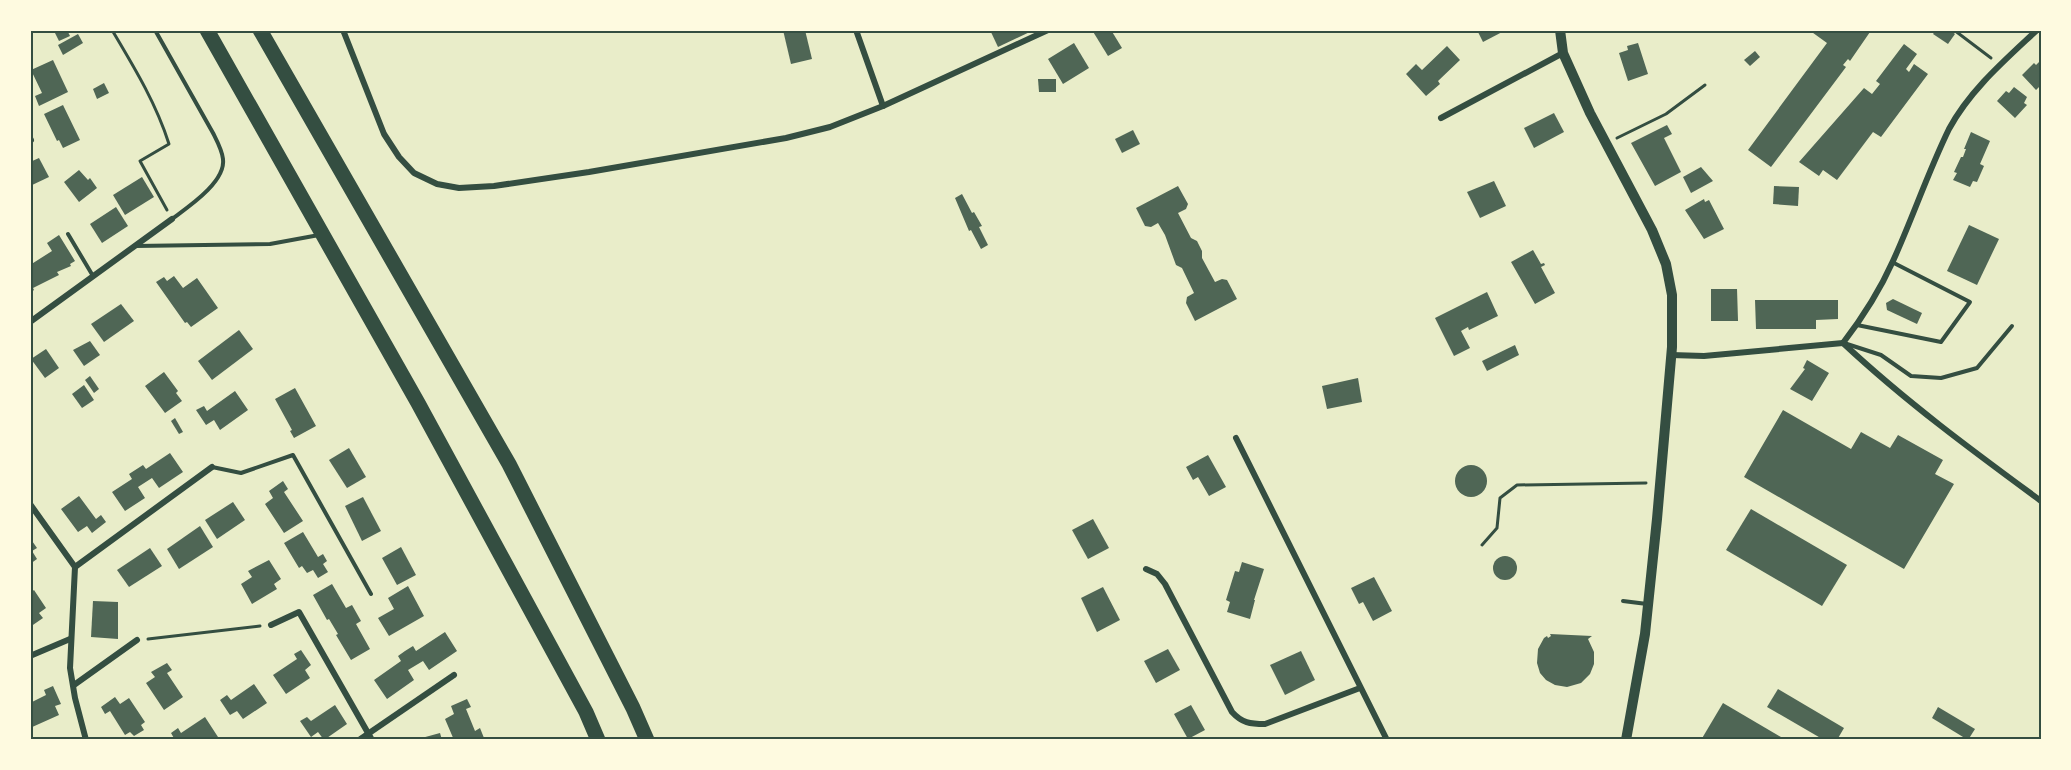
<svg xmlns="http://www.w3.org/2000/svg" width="2071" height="770" font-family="'PT Sans Narrow',sans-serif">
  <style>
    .building { fill: #4f6655 }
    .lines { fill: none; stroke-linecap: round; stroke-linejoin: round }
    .path { stroke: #344e41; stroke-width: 3 }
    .service { stroke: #344e41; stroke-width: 4 }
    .minor { stroke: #344e41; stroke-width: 6 }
    .tertiary { stroke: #344e41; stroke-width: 10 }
    .motorway { stroke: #344e41; stroke-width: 15 }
    .neatline { fill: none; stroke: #344e41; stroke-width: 2 }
  </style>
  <rect width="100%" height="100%" fill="#e9edc9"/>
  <g class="building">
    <path d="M57,30H67L70,36L59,41L54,31Z"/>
    <path d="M783,30H805L812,59L791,64Z"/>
    <path d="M990,30H1034L998,47Z"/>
    <path d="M1092,30H1111L1122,48L1108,56Z"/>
    <path d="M1477,30H1506L1483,42Z"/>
    <path d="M1809,30H1867L1870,32L1850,61L1848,59L1843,65L1846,67L1771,167L1748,150L1827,43Z"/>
    <path d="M1936,30H1950L1955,34L1948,44L1933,34Z"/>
    <path d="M78,34L83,43L63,55L58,45Z"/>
    <path d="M1074,43L1089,68L1063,84L1048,59Z"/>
    <path d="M1638,43L1648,74L1628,81L1619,53L1628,50L1627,46Z"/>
    <path d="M1904,44L1917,54L1906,69L1909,72L1914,64L1928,74L1881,137L1873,132L1837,180L1823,170L1819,176L1799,162L1864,88L1872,94L1880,84L1876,81Z"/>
    <path d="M1447,46L1460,60L1438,81L1440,84L1426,96L1406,74L1416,64L1422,70Z"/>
    <path d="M1755,51L1760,57L1750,66L1744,60Z"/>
    <path d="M53,60L68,92L39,106L35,96L42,93L31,70Z"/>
    <path d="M2041,60V85L2036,90L2022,75L2034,63L2036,65Z"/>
    <path d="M1038,79H1056V92H1039Z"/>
    <path d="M104,83L109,93L97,99L93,89Z"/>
    <path d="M2014,87L2027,97L2024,103L2027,105L2015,118L1997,101L2006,91L2009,93Z"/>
    <path d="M63,105L80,140L63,148L59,140L57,141L44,114Z"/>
    <path d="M1554,113L1564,132L1534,148L1524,128Z"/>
    <path d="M1667,125L1672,134L1664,138L1681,172L1655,186L1631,143Z"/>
    <path d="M1133,130L1140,144L1122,153L1115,139Z"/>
    <path d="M1971,132L1990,141L1980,164L1984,166L1977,182L1973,181L1970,187L1953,180L1957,173L1954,172L1961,157H1963L1966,149H1964Z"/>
    <path d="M39,158L49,177L30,186V162Z"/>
    <path d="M1701,167L1713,181L1691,193L1683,177Z"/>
    <path d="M79,170L88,180L90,178L97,188L79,202L64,182Z"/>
    <path d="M142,177L154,197L125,215L113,195Z"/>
    <path d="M1494,181L1506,206L1480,218L1467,192Z"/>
    <path d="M1178,186L1188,204L1186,209L1178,213L1191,238L1197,241L1202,251V258L1215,282L1222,279L1227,280L1237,299L1195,321L1186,303L1187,297L1194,293L1182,268L1176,265L1165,235L1158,223L1151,227L1145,226L1136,208Z"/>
    <path d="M1774,186L1799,187L1798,206L1773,204Z"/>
    <path d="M962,194L972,213L974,212L982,226L979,227L988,245L981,249L971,230L969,231L955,198Z"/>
    <path d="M1704,199L1705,202L1709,200L1724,229L1704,239L1685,210Z"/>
    <path d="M116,207L128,226L102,243L90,224Z"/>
    <path d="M1969,225L1999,239L1977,285L1947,271Z"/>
    <path d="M59,235L75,261L70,264L71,266L57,272L59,275L33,288L34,290L30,293V265L52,251L47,243Z"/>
    <path d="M1533,250L1541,264L1544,263L1545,265L1541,267L1555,293L1535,304L1511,262Z"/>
    <path d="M174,276L183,288L197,278L218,308L191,327L187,322L185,323L156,282L164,277L167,281Z"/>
    <path d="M1711,289H1737L1738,321H1711Z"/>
    <path d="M1487,292L1498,316L1469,330L1468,327L1461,331L1470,348L1454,356L1435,318Z"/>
    <path d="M1893,299L1922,313L1917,324L1887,310L1886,303Z"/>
    <path d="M1755,300H1838V319L1816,320V329H1756Z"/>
    <path d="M121,304L134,321L104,342L91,324Z"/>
    <path d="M239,330L253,349L212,380L198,361Z"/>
    <path d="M90,341L100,355L84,366L73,350Z"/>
    <path d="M1515,345L1519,355L1487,371L1482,361Z"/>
    <path d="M46,349L59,368L45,378L31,359Z"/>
    <path d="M1807,360L1829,373L1812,401L1790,389L1805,369L1803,368Z"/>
    <path d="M164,372L178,391L176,393L182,401L165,413L145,386Z"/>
    <path d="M90,376L99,389L94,393L85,380Z"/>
    <path d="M1358,378L1362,402L1327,409L1322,386Z"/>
    <path d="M84,385L94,400L82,408L72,394Z"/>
    <path d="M295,388L316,426L294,438L290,431L292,430L275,399Z"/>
    <path d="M235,391L248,410L220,430L214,420L206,425L196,410L204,406L207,411Z"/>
    <path d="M1783,410L1851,449L1861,432L1890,448L1898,435L1943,460L1935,474L1954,484L1904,569L1744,477Z"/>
    <path d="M175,418L183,432L179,434L171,421Z"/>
    <path d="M349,448L366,477L347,488L329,460Z"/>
    <path d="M170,453L183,472L159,488L152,478L138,487L145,498L125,511L112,492L132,479L129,474L143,465L146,469Z"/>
    <path d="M1208,455L1226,487L1209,496L1198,477L1193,480L1186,467Z"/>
    <circle cx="1471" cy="481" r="16"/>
    <path d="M283,481L288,489L284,492L303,521L284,533L265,504L273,498L269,491Z"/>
    <path d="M79,496L96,519L101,515L106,522L92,533L87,526L78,532L61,509Z"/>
    <path d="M363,497L381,531L362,541L345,506Z"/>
    <path d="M233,502L245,520L217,539L205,520Z"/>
    <path d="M1751,509L1847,565L1822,606L1726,550Z"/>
    <path d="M1093,519L1109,548L1088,559L1072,530Z"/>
    <path d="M200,526L213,547L179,569L167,549Z"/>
    <path d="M303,532L318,557L323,554L327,561L323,564L328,572L318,578L313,570L307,573L302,566L299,568L284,543Z"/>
    <path d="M30,538L37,548L32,551L37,559L30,564Z"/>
    <path d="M401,547L416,575L397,585L382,558Z"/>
    <path d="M150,548L162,566L129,587L117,570Z"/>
    <circle cx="1505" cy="568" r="12"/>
    <path d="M269,560L281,579L274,584L277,589L252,604L241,584L252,577L248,571Z"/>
    <path d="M1242,562L1264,569L1254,600H1255L1250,619L1227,612L1230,602L1226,600L1235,571L1239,572Z"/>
    <path d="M1374,577L1392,611L1373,621L1363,602L1359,604L1351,588Z"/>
    <path d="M332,584L346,608L352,605L361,621L356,624L370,649L351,660L336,635L338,634L329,619L327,620L313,595Z"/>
    <path d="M408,586L424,616L389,636L378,618L394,609L388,598Z"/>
    <path d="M1103,587L1120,620L1097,632L1081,598Z"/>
    <path d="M34,590L46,608L39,613L43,618L30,627V593Z"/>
    <path d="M93,601L118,602V639L91,637Z"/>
    <path d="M445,632L457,651L429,670L423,661L408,670L414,680L387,699L374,680L401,661L398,656L405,651L413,646L416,651Z"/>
    <path d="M1550,634L1592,636L1588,639L1594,652V664L1590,674L1581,683L1567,687L1555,685L1546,680L1540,673L1537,663L1538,649L1544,638L1547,636L1548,638L1551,636Z"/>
    <path d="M1168,649L1180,670L1156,683L1144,661Z"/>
    <path d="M301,650L311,665L305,670L310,678L286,694L273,675L297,659L294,654Z"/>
    <path d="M1301,651L1315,680L1285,695L1270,665Z"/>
    <path d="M167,663L172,670L167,673L183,697L164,710L146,683L155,677L151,672Z"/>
    <path d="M254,684L267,703L243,719L237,711L230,715L220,700L227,695L231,700Z"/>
    <path d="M53,686L61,704L55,706L59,715L30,728V703L46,695L44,690Z"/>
    <path d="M1778,689L1844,728L1837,740H1824L1767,707Z"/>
    <path d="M115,697L120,704L129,698L145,722L141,725L144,730L134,736L130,732L125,735L110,711L105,714L101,707Z"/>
    <path d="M467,699L471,707L466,709L475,731L480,728L484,738L481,740H454L445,719L454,714L451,706Z"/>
    <path d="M1723,703L1786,740H1701Z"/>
    <path d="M335,705L347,724L324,740L318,732L311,737L300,721L307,717L311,721Z"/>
    <path d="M1191,705L1205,730L1188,739L1174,714Z"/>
    <path d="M1938,707L1975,729L1968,740L1932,718Z"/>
    <path d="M205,717L218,737L213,740H175L171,733L178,728L181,733Z"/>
    <path d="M440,733L442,740H418V739Z"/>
  </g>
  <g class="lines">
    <g class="path">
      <path d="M112,30C134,67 156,103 169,144L140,161L167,210"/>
      <path d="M1954,30L1991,58"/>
      <path d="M1617,138L1666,114L1705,85"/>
      <path d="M1482,545L1497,528L1500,498L1517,485L1646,483"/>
      <path d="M148,639L260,626"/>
    </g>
    <g class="service">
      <path d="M155,30L213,133C217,141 222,150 223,159C226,182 188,207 172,219"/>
      <path d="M68,234L93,276"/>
      <path d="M135,246L270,244L319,235"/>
      <path d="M1857,325L1941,342L1970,302L1892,262"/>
      <path d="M1847,344L1881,355L1911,376L1941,378L1977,368L2012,326"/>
      <path d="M212,467L241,473L293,455L371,594"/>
      <path d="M1623,601L1647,604"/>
    </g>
    <g class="minor">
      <path d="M343,30L384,134L399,157L414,173L437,184L459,188L494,186L589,172L786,138L830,127L883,106L1048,30"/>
      <path d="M856,30L883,106"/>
      <path d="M1441,118L1563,53"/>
      <path d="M30,138L31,140"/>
      <path d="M30,322L172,219"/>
      <path d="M1843,343C1863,317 1880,290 1893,261C1913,217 1928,172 1949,129C1970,90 2005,60 2037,30"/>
      <path d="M1843,343C1905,401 1973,451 2041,501"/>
      <path d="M1671,355L1704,356L1843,343"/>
      <path d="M1236,438L1387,740"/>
      <path d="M30,504L75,567L70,668L75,698L86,740"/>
      <path d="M75,567L212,467"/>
      <path d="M1146,569L1157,574L1165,584L1232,712C1242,723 1250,724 1265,724L1360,688"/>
      <path d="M271,625L299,612L372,740"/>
      <path d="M30,656L70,639"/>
      <path d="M74,685L137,640"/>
      <path d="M359,740L454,675"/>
    </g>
    <path class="tertiary" d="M1560,30L1563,53L1590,113L1652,230L1666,264L1672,295V347L1657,519L1645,634L1626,740"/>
    <g class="motorway">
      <path d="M207,30L418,403L586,712L598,740"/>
      <path d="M260,30L509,464L633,708L647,740"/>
    </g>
  </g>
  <rect width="2071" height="770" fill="none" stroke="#fefae0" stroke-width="63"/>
  <rect x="32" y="32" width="2008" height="706" class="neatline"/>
</svg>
